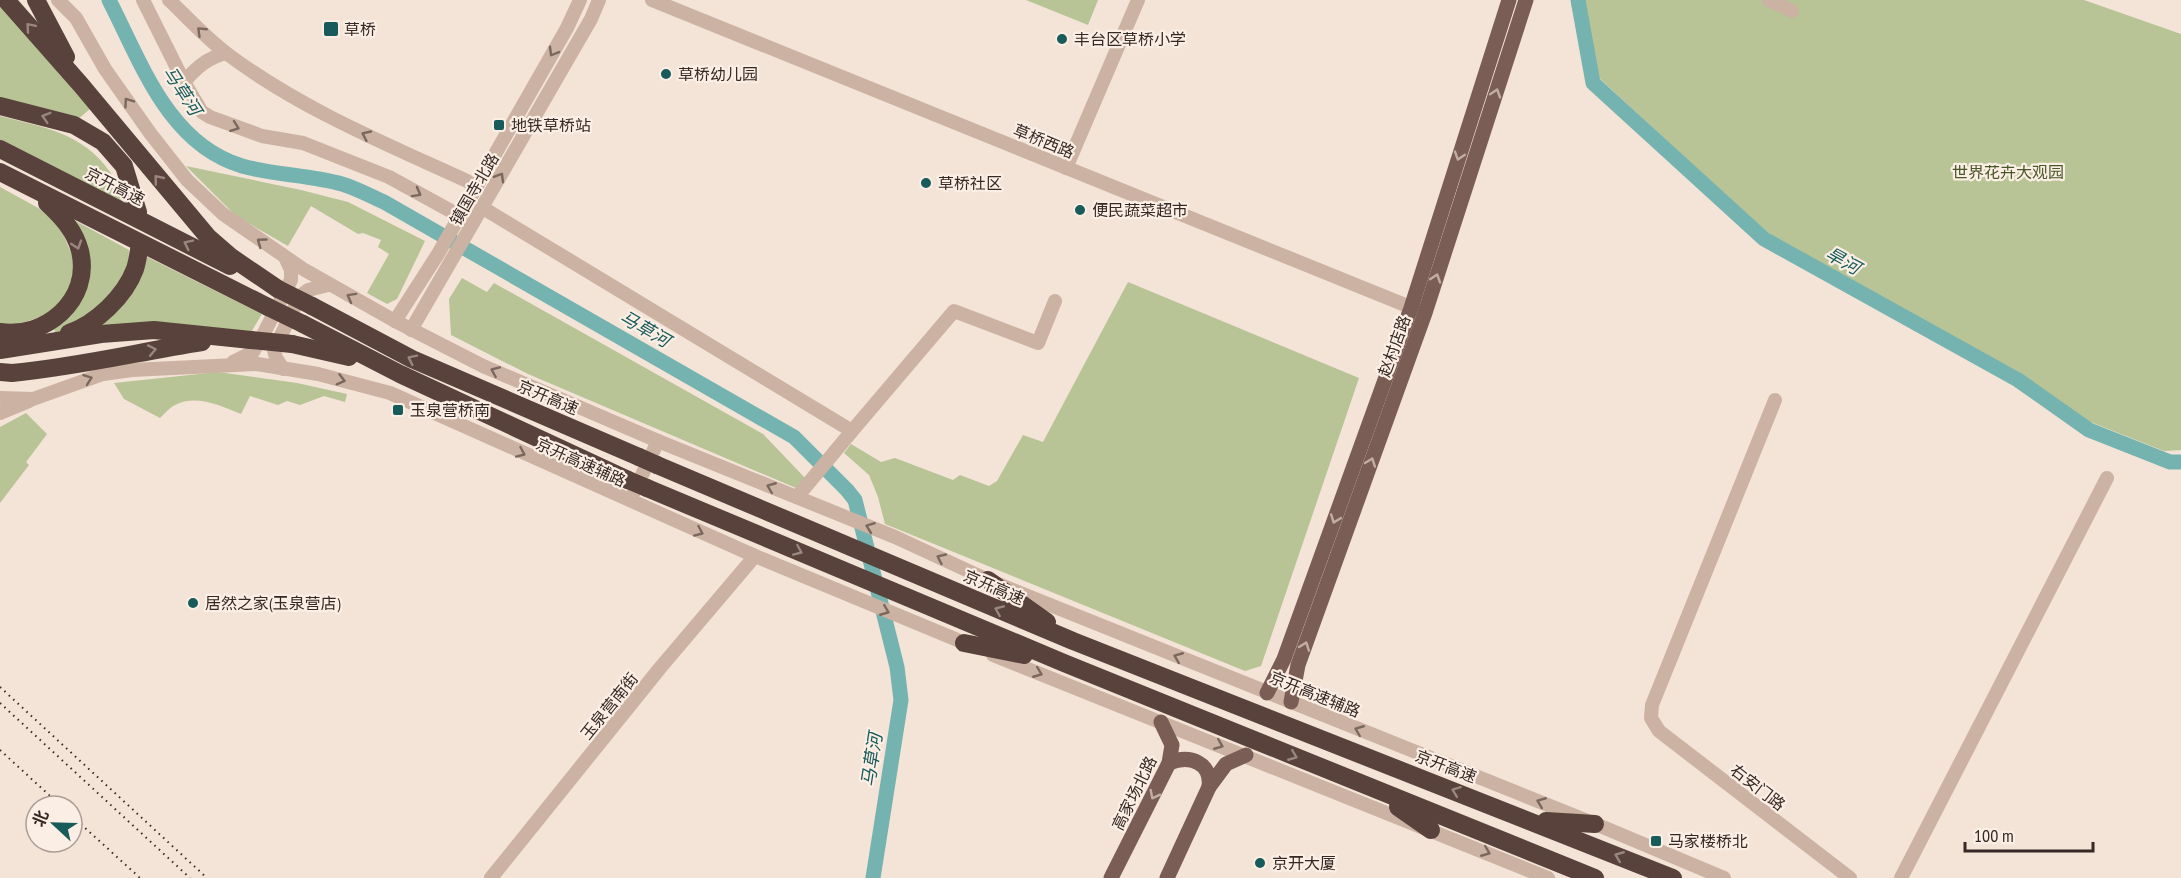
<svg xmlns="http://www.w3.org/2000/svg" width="2181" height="878" font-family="'PT Sans Narrow','Noto Sans SC',sans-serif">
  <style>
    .green { fill: #b8c396 }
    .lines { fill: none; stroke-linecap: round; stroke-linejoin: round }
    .river { stroke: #74b3b0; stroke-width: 15 }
    .minor { stroke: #ccb2a2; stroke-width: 14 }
    .major { stroke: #7a5e55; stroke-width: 15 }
    .highway { stroke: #58423b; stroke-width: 18 }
    .rail { stroke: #362925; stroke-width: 2; stroke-dasharray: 1.5 4.5; stroke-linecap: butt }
    .highway-bridge { stroke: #58423b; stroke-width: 18 }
    .oneway { stroke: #99877f }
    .oneway2 { stroke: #7a675d }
    .oneway3 { stroke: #c1ada4 }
    .poi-dot { fill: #175b5a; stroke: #fbeee4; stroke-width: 2 }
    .labels { text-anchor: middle; stroke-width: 4.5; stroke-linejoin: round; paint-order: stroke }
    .poi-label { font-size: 16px; fill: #362925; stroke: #fbeee4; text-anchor: start }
    .street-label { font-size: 16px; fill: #362925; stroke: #fbeee4 }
    .park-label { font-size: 16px; fill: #495727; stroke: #fbeee4 }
    .water-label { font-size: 18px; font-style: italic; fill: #175b5a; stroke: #fbeee4 }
  </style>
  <rect width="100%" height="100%" fill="#f3e4d7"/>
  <g class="green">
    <path d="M1026,0H1098L1088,25Z"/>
    <path d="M1572,0H2084L2181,34V450L2164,451L2088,421L2015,370L1803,260L1758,225L1598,77L1571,4Z"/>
    <path d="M0,3L90,109L77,120L0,102Z"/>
    <path d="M0,116C43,127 83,133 110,172C119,185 123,190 122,206L0,144Z"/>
    <path d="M186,166L301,190L348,202L425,241L397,299L387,304L367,293L389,254L378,247L381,240L363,233L358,234L311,206L288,246L236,216Z"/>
    <path d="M0,187L51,215L60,226L75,263L73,277L64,299L53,312L9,328L0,324Z"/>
    <path d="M72,219L129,250L128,269L108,304L66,331L55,333L54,328L79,299Z"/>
    <path d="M141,254L262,314L250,334L96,331Z"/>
    <path d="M462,278L487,292L494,283L763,434L806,479L796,488L528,374L451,335L449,299Z"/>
    <path d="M1128,282L1359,378L1261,666L1245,671L885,524L878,497L869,475L844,453L851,444L881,462L895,458L953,480L960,475L989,486L997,481L1023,435L1043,442Z"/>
    <path d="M218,372L297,383L347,394L345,402L324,396L300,405L287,401L278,405L250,396L241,414C221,406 196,394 175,405C169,408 164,414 160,418L124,399L114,383Z"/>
    <path d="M26,413L47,434L26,462L29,465L0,503V427Z"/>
  </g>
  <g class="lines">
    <g class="river">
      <path d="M109,0C141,62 168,144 242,166C274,175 310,175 342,184C356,188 370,196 384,202L794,437L847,490L855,500L897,667L901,700L873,878"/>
      <path d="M1578,0L1593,83L1764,239L2018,380L2089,430L2170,462H2181"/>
    </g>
    <g class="minor">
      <path d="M58,0L76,18L105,69L150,133L187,180L223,214L303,269L395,321L483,366L658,441L895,537L988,580L1605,828L1724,878"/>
      <path d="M143,0L184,82L202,112L210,117L262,136L303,143L389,177L460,216"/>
      <path d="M169,0C188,18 206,38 226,53C299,108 384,143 467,181L475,187"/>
      <path d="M652,0L1420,311"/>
      <path d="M1769,0L1792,11"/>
      <path d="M184,82C196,68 207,58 226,53"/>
      <path d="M1066,168L1138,0"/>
      <path d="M483,208L852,431L797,497"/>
      <path d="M395,321L438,254L567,28L580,0"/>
      <path d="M411,330L591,19L599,0"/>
      <path d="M233,362L253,352L264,333L291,280V270L286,259"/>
      <path d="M283,369L276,358L274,350L300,296L308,290L328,285"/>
      <path d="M0,398L33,399L103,374L132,370L257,364L318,374L390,393L755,556L972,646"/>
      <path d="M1775,400L1652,705L1651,718L1659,731L1850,878"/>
      <path d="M0,413L29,401"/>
      <path d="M852,431L954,311L1038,343L1055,301"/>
      <path d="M634,492L658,441"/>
      <path d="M993,655L1548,878"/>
      <path d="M491,878L660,668L755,556"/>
      <path d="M1901,878L2107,478"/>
    </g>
    <g class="major">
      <path d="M1267,693L1284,659L1411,308L1509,0"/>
      <path d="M1291,702L1298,665L1425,313L1526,0"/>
      <path d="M1169,763C1190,754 1212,763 1209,787"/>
      <path d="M1111,878L1169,763L1172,745L1161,722"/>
      <path d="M1167,878L1209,787L1226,764L1246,755"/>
    </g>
    <g class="highway">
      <path d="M6,0L81,85L208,237L231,257L278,289"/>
      <path d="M36,0L66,57"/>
      <path d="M0,106L74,125L103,142L124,166L138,212"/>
      <path d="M0,149L230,266"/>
      <path d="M0,172L268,307"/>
      <path d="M312,306L412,359L639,457"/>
      <path d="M303,324L400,374L628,480"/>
      <path d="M0,332C45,339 92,300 80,251C75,231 62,217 47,203"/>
      <path d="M69,333C96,324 125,296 135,269C137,263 138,256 139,250"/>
      <path d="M292,344L349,357"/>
      <path d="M0,350L101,334L154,330L251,340"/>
      <path d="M0,372L12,373C76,367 138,352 202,342"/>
      <path d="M657,465L1073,641L1673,878"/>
      <path d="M647,488L1064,663L1595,878"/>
      <path d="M988,580L1047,622"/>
      <path d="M964,643L1024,655"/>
      <path d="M1398,807L1431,830"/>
      <path d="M1546,821L1595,824"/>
    </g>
    <g class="rail">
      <path d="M0,687L207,878"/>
      <path d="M0,703L190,878"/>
      <path d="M0,750L61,806"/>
      <path d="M72,816L140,878"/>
    </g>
    <g class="highway-bridge">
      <path d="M278,289L312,306"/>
      <path d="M268,307L303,324"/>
      <path d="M251,340L292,344"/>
      <path d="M639,457L657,465"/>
      <path d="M628,480L647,488"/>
    </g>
  </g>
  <defs><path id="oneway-chevron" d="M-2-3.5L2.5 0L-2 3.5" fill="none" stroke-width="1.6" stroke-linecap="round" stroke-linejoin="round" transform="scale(1.5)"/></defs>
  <g class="oneway">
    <use href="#oneway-chevron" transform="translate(30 27) rotate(-131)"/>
    <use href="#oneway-chevron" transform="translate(46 117) rotate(-163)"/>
    <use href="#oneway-chevron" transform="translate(158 179) rotate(-129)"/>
    <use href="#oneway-chevron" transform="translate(188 244) rotate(-154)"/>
    <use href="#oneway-chevron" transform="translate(77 245) rotate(72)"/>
    <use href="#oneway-chevron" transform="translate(152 350) rotate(-11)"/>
    <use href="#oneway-chevron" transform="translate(412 359) rotate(-154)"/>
    <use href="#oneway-chevron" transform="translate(798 551) rotate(23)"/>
    <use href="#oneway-chevron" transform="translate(999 610) rotate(-157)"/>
    <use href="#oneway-chevron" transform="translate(1293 756) rotate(22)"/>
    <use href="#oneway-chevron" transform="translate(1456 791) rotate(-159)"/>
    <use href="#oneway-chevron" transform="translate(1619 856) rotate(-158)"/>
  </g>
  <g class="oneway2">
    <use href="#oneway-chevron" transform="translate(201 31) rotate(-136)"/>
    <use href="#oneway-chevron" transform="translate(553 52) rotate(120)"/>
    <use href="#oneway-chevron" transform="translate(128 102) rotate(-125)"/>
    <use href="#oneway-chevron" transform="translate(235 127) rotate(20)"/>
    <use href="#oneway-chevron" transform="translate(366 135) rotate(-155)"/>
    <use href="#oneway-chevron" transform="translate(500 177) rotate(-60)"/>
    <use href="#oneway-chevron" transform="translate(417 193) rotate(29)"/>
    <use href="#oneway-chevron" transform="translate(261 242) rotate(-144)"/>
    <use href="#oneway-chevron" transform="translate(351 297) rotate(-151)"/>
    <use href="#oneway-chevron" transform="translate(495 371) rotate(-157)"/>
    <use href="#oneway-chevron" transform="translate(88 379) rotate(-20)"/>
    <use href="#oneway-chevron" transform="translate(341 380) rotate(15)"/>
    <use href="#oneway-chevron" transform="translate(521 453) rotate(24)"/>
    <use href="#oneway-chevron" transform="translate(771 487) rotate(-158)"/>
    <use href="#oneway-chevron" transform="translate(870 527) rotate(-159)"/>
    <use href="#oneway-chevron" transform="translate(699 532) rotate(24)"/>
    <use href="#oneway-chevron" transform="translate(941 558) rotate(-155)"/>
    <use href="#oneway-chevron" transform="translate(885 611) rotate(22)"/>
    <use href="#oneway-chevron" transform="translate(1178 657) rotate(-158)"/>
    <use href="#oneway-chevron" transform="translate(1038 673) rotate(22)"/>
    <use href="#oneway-chevron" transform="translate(1359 730) rotate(-158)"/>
    <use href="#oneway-chevron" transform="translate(1219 745) rotate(22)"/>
    <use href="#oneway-chevron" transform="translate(1541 802) rotate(-158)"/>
    <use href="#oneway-chevron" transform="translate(1486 852) rotate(22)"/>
  </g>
  <g class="oneway3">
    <use href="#oneway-chevron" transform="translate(1496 93) rotate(-72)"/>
    <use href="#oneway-chevron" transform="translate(1459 156) rotate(108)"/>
    <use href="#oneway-chevron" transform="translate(1436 278) rotate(-72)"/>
    <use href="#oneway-chevron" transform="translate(1371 462) rotate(-70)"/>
    <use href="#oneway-chevron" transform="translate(1335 519) rotate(110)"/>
    <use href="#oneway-chevron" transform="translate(1305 646) rotate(-70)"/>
    <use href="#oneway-chevron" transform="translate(1154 795) rotate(117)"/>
  </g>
  <g class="poi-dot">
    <rect x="323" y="21" width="16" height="16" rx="3"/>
    <circle cx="1062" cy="39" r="6"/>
    <circle cx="666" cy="74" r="6"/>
    <rect x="493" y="119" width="12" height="12" rx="3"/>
    <circle cx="926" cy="183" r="6"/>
    <circle cx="1080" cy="210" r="6"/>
    <rect x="392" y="404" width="12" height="12" rx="3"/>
    <circle cx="193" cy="603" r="6"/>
    <rect x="1650" y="835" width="12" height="12" rx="3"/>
    <circle cx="1260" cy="863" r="6"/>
  </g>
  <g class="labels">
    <g class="poi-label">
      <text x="344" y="35">草桥</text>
      <text x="1074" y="45">丰台区草桥小学</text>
      <text x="678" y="80">草桥幼儿园</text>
      <text x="511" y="131">地铁草桥站</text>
      <text x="938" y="189">草桥社区</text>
      <text x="1092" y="216">便民蔬菜超市</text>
      <text x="410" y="416">玉泉营桥南</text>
      <text x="205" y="609">居然之家(玉泉营店)</text>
      <text x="1668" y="847">马家楼桥北</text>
      <text x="1272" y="869">京开大厦</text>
    </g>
    <g class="street-label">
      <text transform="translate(1044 141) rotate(22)" y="6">草桥西路</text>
      <text transform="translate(115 186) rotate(27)" y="6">京开高速</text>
      <text transform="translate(474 189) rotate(-60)" y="6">镇国寺北路</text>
      <text transform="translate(1394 346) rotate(-70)" y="6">赵村店路</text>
      <text transform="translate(548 397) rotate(23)" y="6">京开高速</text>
      <text transform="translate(581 462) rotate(24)" y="6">京开高速辅路</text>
      <text transform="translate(994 587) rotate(23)" y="6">京开高速</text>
      <text transform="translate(1315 694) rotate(22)" y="6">京开高速辅路</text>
      <text transform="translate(609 706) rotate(-51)" y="6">玉泉营南街</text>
      <text transform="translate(1446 766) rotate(21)" y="6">京开高速</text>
      <text transform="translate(1758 787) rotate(38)" y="6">右安门路</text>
      <text transform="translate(1134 793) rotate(-64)" y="6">高家场北路</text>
    </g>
    <g class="park-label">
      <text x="2008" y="178">世界花卉大观园</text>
    </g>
    <g class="water-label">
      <text transform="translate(182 91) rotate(57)" y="6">马草河</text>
      <text transform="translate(1843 261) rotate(29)" y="6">旱河</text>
      <text transform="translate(645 329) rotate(30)" y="6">马草河</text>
      <text transform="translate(872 760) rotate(-81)" y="6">马草河</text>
    </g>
  </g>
  <g transform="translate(54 824) rotate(292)"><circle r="28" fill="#fbeee4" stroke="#ac9f98" stroke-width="1.5"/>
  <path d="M0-4.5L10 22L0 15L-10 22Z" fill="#175b5a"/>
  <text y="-9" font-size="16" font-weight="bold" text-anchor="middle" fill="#362925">北</text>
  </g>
  <path d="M1965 842v9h128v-9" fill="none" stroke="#362925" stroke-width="3"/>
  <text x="1974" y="842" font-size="18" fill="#362925" stroke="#fbeee4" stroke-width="4.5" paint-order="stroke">100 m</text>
</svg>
